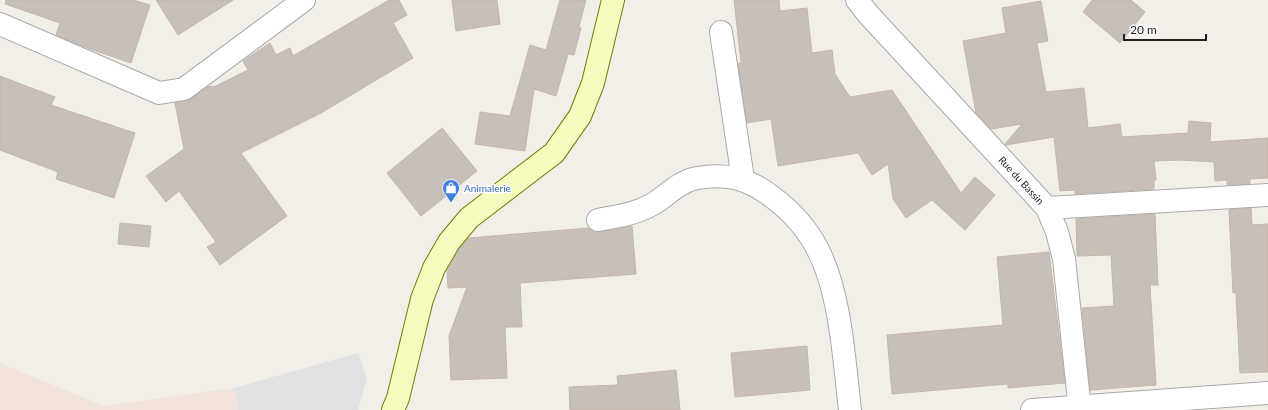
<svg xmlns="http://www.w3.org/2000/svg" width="1268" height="410" font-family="Lato,sans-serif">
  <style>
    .military { fill: #f3e3dd }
    .parking { fill: #e2e2e2 }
    .building { fill: #c7bfb8; stroke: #c4b6ab }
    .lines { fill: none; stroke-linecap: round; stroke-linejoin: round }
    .minor-casing { stroke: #a9a9a9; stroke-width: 24 }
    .tertiary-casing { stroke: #a9a9a9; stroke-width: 24 }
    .secondary-casing { stroke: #707d05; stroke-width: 24 }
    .minor { stroke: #fff; stroke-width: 22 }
    .tertiary { stroke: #fff; stroke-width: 22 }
    .secondary { stroke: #f7fabf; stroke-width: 22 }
    .labels { text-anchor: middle; stroke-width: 3; stroke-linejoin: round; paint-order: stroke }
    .street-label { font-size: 10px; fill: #222; stroke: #fff }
    .shop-label { font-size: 10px; fill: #366cbe; stroke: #fff; text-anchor: start }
  </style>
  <rect width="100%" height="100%" fill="#f2efe9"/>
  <path class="military" d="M0,363L104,406L234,388L239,410H0Z"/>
  <path class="parking" d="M358,353L367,378L358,410H239L234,388Z"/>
  <g class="building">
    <path d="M6,0H133L150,5L131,63L90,49L56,35L60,23L5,4Z"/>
    <path d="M156,0H233L178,35Z"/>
    <path d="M389,0H399L407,15L393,23L413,58L321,113L241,153L287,216L220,265L207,247L216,242L179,191L166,202L146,176L184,149L175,103L191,99L207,87L216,86L248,70L243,61L270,43L276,55L290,48L293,56Z"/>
    <path d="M452,0H497L500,24L456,31Z"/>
    <path d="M560,0H586L579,27L581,28L574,55L568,54L556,96L534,89L525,151L475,144L480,112L510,116L530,45L546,50Z"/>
    <path d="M734,0H779L780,11L807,8L812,53L832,50L835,74L850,97L892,90L961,193L975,177L995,195L965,230L932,200L906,218L893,199L888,164L872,175L858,153L778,166L771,119L747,123L738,64L741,63Z"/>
    <path d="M1092,0H1131L1145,12L1120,43L1083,12Z"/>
    <path d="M1041,1L1048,41L1037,43L1046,92L1084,88L1088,128L1120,124L1122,137L1188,133L1189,121L1211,123L1210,142L1268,138V178L1250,179V184L1227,185V180L1215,181L1214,162L1180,160L1154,161L1156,180L1154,181V189L1075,194V190L1060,191L1054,137L1006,145L1005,144L1022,124L991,129L976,113L963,41L1006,33L1002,8Z"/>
    <path d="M0,76L55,97L51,105L135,133L114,198L56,179L58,172L0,150Z"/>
    <path d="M442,128L477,171L421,216L387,173Z"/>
    <path d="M1251,208L1252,225L1268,224V372L1240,373L1236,293H1233L1229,210Z"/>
    <path d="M1155,214L1158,285H1150L1156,385L1090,390L1082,308L1114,306L1111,255L1077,256L1076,219Z"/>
    <path d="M120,223L151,226L149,247L118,244Z"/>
    <path d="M632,226L636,274L520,283L522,327H505L507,378L451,380L449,336L467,287L448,288L447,271L459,249L469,238L589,228L594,232H600Z"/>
    <path d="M1049,252L1065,383L1008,388V384L892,394L887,335L1003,325L997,257Z"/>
    <path d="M807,346L810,390L735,397L731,353Z"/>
    <path d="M676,370L680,410H570L569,387L618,385L617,376Z"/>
  </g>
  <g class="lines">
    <defs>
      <g id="minor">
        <path d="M0,24L159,93L184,89L304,0"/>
        <path d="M721,32L743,179"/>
        <path d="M1047,208L1268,195"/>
        <path d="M598,220C618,216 636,214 653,204C668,195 678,182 697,178C726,173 747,178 771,196C790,210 807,228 818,250C841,295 844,360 850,410"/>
        <path d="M1032,410L1268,393"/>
      </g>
      <g id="tertiary">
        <path id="s1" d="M857,0L868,14L1047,208L1057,232L1064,259L1080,410"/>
      </g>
      <path id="secondary" d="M393,410L398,398L422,299L434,268L449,242L469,218L554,153L580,116L593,83L613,0"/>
    </defs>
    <use href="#minor" class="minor-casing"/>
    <use href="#tertiary" class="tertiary-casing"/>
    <use href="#secondary" class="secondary-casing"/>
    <use href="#minor" class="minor"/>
    <use href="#tertiary" class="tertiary"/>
    <use href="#secondary" class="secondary"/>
  </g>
  <defs>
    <symbol id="shop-pin" viewBox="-11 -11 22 30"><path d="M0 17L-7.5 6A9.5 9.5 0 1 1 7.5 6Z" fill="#3f7fe0" stroke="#fff"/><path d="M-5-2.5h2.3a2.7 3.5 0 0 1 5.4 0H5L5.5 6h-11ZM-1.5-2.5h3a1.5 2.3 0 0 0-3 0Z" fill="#fff"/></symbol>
  </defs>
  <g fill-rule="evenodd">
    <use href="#shop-pin" x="441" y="178" width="20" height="27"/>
  </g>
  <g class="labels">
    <g class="street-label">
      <text dy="4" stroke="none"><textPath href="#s1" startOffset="244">Rue du Bassin</textPath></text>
    </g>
    <g class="shop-label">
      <text x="464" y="192">Animalerie</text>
    </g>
  </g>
  <path d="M1124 34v6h82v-6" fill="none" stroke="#222222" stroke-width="2"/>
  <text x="1130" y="34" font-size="12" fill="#222222" stroke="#ffffff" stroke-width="3" paint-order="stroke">20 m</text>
</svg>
